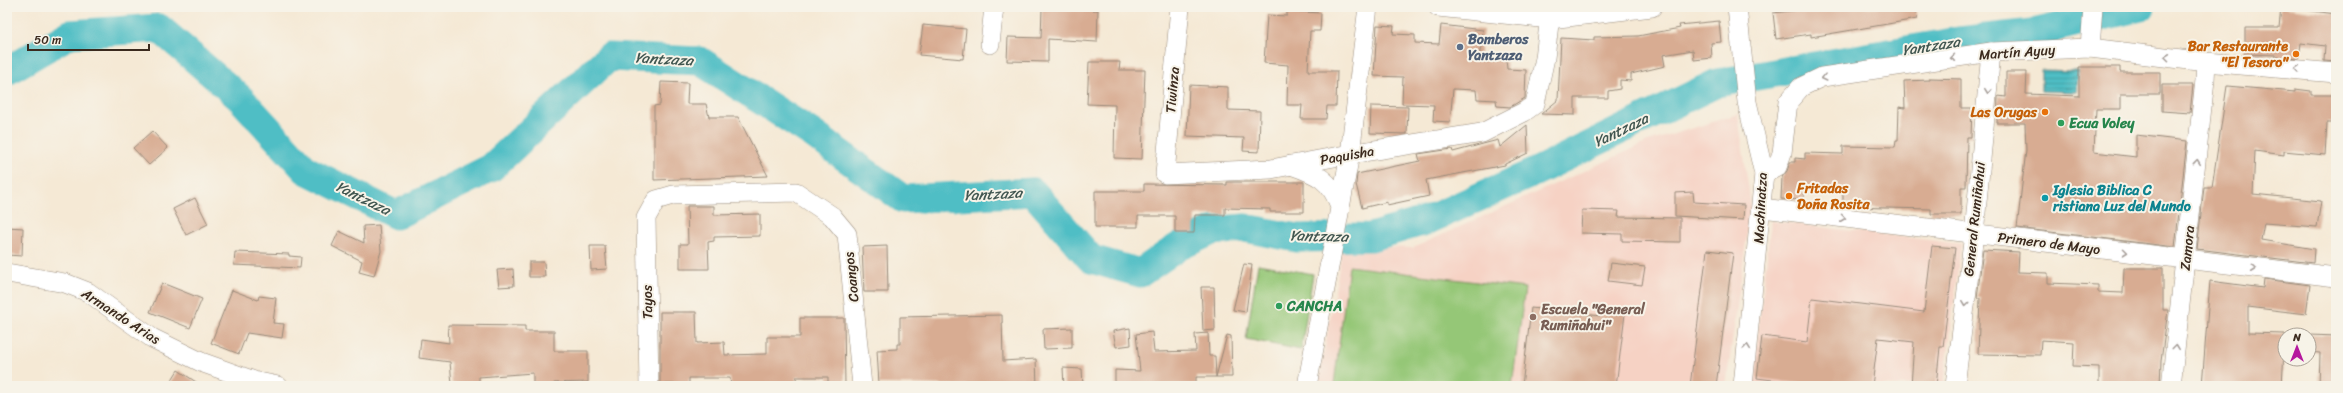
<svg xmlns="http://www.w3.org/2000/svg" width="2343" height="393" font-family="Sriracha,sans-serif">
  <style>
    .built { fill: #f6d2c4 }
    .grass { fill: #95c777; stroke: #68784a }
    .water { fill: url(#water-rules); stroke: #457472 }
    .lines { fill: none; stroke-linecap: round; stroke-linejoin: round }
    .river { stroke: #4fbec5; stroke-width: 29 }
    .building { fill: #d8ac92 }
    .street-casing { stroke: #988a7a; stroke-width: 20 }
    .street { stroke: #fff; stroke-width: 19 }
    .oneway { stroke: #a79f9a }
    .service-dot { fill: #5c6f8a; stroke: #f7f3e8; stroke-width: 1.5 }
    .food-dot { fill: #e8710a; stroke: #f7f3e8; stroke-width: 1.5 }
    .leisure-dot { fill: #2e9e5b; stroke: #f7f3e8; stroke-width: 1.5 }
    .culture-dot { fill: #0f9aa8; stroke: #f7f3e8; stroke-width: 1.5 }
    .education-dot { fill: #8d6e63; stroke: #f7f3e8; stroke-width: 1.5 }
    .labels { text-anchor: middle; stroke-width: 4; stroke-linejoin: round; paint-order: stroke }
    .service-label { font-size: 14px; font-weight: bold; fill: #4e5e75; stroke: #f7f3e8; text-anchor: start }
    .food-label { font-size: 14px; font-weight: bold; fill: #c56008; stroke: #f7f3e8; text-anchor: end }
    .street-label { font-size: 14px; fill: #3b2a1e; stroke: #f7f3e8 }
    .leisure-label { font-size: 14px; font-weight: bold; fill: #27864d; stroke: #f7f3e8; text-anchor: start }
    .culture-label { font-size: 14px; font-weight: bold; fill: #0d838f; stroke: #f7f3e8; text-anchor: start }
    .education-label { font-size: 14px; font-weight: bold; fill: #785e54; stroke: #f7f3e8; text-anchor: start }
    .water-label { font-size: 15px; font-style: italic; fill: #415650; stroke: #f7f3e8 }
  </style>
  <defs>
    <pattern id="water-rules" width="6" height="5" patternUnits="userSpaceOnUse"><rect width="6" height="5" fill="#4fbec5"/><path d="M0 2.5h6" fill="none" stroke="#439b9f"/></pattern>
  </defs>
  <rect width="100%" height="100%" fill="#f7f3e8"/>
  <filter id="ink" filterUnits="userSpaceOnUse"><feTurbulence type="fractalNoise" baseFrequency=".025" numOctaves="2"/><feDisplacementMap in="SourceGraphic" scale="8" xChannelSelector="R" yChannelSelector="G"/><feConvolveMatrix kernelMatrix="1 2 1 2 8 2 1 2 1" color-interpolation-filters="sRGB"/></filter>
  <filter id="wash" filterUnits="userSpaceOnUse"><feTurbulence type="fractalNoise" baseFrequency=".012" numOctaves="4" result="noise"/><feDisplacementMap in="SourceGraphic" scale="16" xChannelSelector="R" yChannelSelector="G"/><feGaussianBlur stdDeviation="0.9" result="paint"/><feColorMatrix in="noise" values="0 0 0 0 0 0 0 0 0 0 0 0 0 0 0 0 0 1.4 0 .05"/><feComposite in="paint" operator="in"/></filter>
  <g filter="url(#wash)">
    <rect width="100%" height="100%" fill="#f5e9d5"/>
    <g class="built">
      <path d="M1738,114L1751,206L1726,386H1318L1343,246L1413,248L1648,142Z"/>
      <path d="M1771,221L1961,244L1944,386H1752Z"/>
    </g>
    <g class="grass">
      <path d="M1258,264L1313,274L1301,350L1246,339Z"/>
      <path d="M1349,266L1525,288L1512,386L1334,384Z"/>
    </g>
    <path class="water" d="M2041,70L2078,71L2077,92L2041,91Z"/>
    <g class="lines">
      <path class="river" d="M7,71L70,34L159,28L241,99L306,170L396,215L491,168L609,57L700,61L813,134L903,199L1033,192L1091,259L1140,273L1178,247L1212,231L1245,228L1297,238L1371,237L1428,220L1535,172L1717,83L1959,41L2033,33L2141,7"/>
    </g>
    <g id="blocks">
      <g class="building">
        <path d="M1069,7H1092V10H1098L1097,42L1048,39V62L1007,61L1008,37L1041,38L1042,8L1069,9Z"/>
        <path d="M1826,7H1915L1917,19L1811,37V34L1776,39L1773,13Z"/>
        <path d="M2281,7L2336,14V62L2324,61L2325,46L2301,43L2299,59L2276,57V55L2245,54V28H2279Z"/>
        <path d="M1287,11L1321,13L1320,31H1310L1308,71H1337L1336,106H1327L1326,119H1301L1302,105H1287L1288,65L1264,63L1267,15L1287,16Z"/>
        <path d="M1719,21L1721,42L1711,43L1712,58L1694,60L1693,50L1663,55L1665,66L1631,74V81L1620,80V89L1608,91V98H1575V115L1541,114L1558,100L1561,38L1594,40V37L1638,36L1680,28L1679,25Z"/>
        <path d="M923,25L966,29L963,59L919,55Z"/>
        <path d="M1377,25L1394,26L1393,34L1415,35V43L1439,44L1441,25L1483,30L1479,59L1506,58L1507,69L1526,70L1525,98L1510,107L1497,106L1496,100L1477,99L1476,90L1453,89L1450,122L1433,121L1434,105L1402,104L1403,77L1374,76Z"/>
        <path d="M1089,62H1120L1119,70H1145L1142,159L1114,158L1115,105L1087,104Z"/>
        <path d="M2079,67H2120V72H2160V94H2121V109H2096L2094,152L2136,157V135L2187,141L2175,247L2017,228L2026,150L2025,123H1997L1998,96L2006,97V72H2027L2026,94L2079,96Z"/>
        <path d="M1930,78L1961,79V108H1972L1971,137H1967L1966,187H1961V214H1931V209L1843,207V193L1804,192V200L1781,199L1782,177L1787,171L1790,162H1795V158L1805,159V153L1843,154V146L1895,147L1896,140H1898L1899,107L1905,108L1904,81L1930,80Z"/>
        <path d="M661,82L688,83L687,104H706L709,117H738L768,176L654,180V106L660,105Z"/>
        <path d="M1189,85L1228,87V110L1260,111L1259,152L1243,151L1244,138L1187,136Z"/>
        <path d="M2162,85H2193L2190,113L2162,111Z"/>
        <path d="M2227,86L2295,92V89L2311,91V95H2336V123H2327L2325,155L2284,151V155L2255,151L2253,194L2321,201L2317,227L2264,223L2261,240L2314,249L2313,263L2197,249L2204,187H2212Z"/>
        <path d="M1371,106L1408,107L1407,134L1370,133Z"/>
        <path d="M1527,125L1528,153L1505,164V165L1426,180L1429,196L1387,205V202L1362,208L1356,184L1357,174L1420,161L1418,154L1452,149L1453,152L1498,140L1500,147Z"/>
        <path d="M152,131L168,148L149,165L133,148Z"/>
        <path d="M1227,182H1304V212H1270V209L1225,208V215H1195L1194,233H1175V216H1138V227H1095V191H1144V184L1227,185Z"/>
        <path d="M1693,192L1694,202L1744,205L1743,220L1675,216V193Z"/>
        <path d="M195,198L208,224L186,235L173,209Z"/>
        <path d="M687,206H714V215L760,214V236L714,237V241L708,242L709,269H680V244H688Z"/>
        <path d="M1582,210L1619,211L1618,217L1680,218V242L1622,241V234L1581,233Z"/>
        <path d="M379,225L381,251L374,276L359,272L362,261L332,246L339,231L364,243L363,226Z"/>
        <path d="M7,227L23,228L22,256L7,255Z"/>
        <path d="M590,246H605L607,269L591,270Z"/>
        <path d="M887,246L888,292H864L862,247Z"/>
        <path d="M1932,246L1955,248L1943,347H1940L1936,386H1911L1914,342L1878,338L1872,386H1820L1757,378L1762,336L1807,342L1812,298L1924,312Z"/>
        <path d="M1707,250L1733,253L1716,386H1690Z"/>
        <path d="M1983,250L2019,252L2018,272L2048,273V283L2098,285V292L2123,293L2124,268H2163V310H2168L2161,361L2160,386H2099V367L2073,366L2074,342L2041,340L2040,355L1978,354L1980,298H1977Z"/>
        <path d="M235,252L289,254V256L301,257L300,268L234,265Z"/>
        <path d="M529,262H544L545,277H529Z"/>
        <path d="M1611,263L1645,267L1642,285L1608,281Z"/>
        <path d="M1244,264L1252,265L1246,312L1233,310Z"/>
        <path d="M513,269L514,286L499,287L497,270Z"/>
        <path d="M2264,279L2310,285L2306,314L2248,307V333L2285,334L2282,386H2202L2210,281L2263,288Z"/>
        <path d="M162,283L202,299L190,328L150,312Z"/>
        <path d="M1201,287H1214L1215,330L1203,331Z"/>
        <path d="M232,290L258,300L259,296L276,298L273,323L284,324L282,338L247,333L239,354L211,343Z"/>
        <path d="M1531,308L1601,316V311L1625,314L1616,386H1522Z"/>
        <path d="M660,312H696L697,343L724,342L725,355L767,354V337H800V318H844L845,386H828V377H796L797,386H731L730,378H689V384H660Z"/>
        <path d="M1002,315L1003,361L1036,359L1037,386L879,384L877,350L897,349V344H900V317Z"/>
        <path d="M448,325L525,326V331H554V351H588V382L554,383V386H533V373L479,377V384H452L450,362L419,358L421,339L449,343Z"/>
        <path d="M1072,328V348L1044,349L1043,329Z"/>
        <path d="M1130,328L1131,345L1116,347L1113,331Z"/>
        <path d="M1152,332L1154,352L1196,351L1195,334L1208,333L1209,356H1215L1216,377H1196V384L1115,386V370L1140,371L1136,334Z"/>
        <path d="M1227,335L1231,336L1232,377H1216Z"/>
        <path d="M2309,335L2336,336V386H2319L2320,353L2309,352Z"/>
        <path d="M1063,368L1082,369L1083,386H1064Z"/>
        <path d="M178,370L202,386H168Z"/>
      </g>
    </g>
  </g>
  <g filter="url(#ink)">
    <use href="#blocks" fill-opacity="0" stroke="#988a7a" stroke-width="1"/>
    <g class="lines">
      <defs>
        <g id="street">
          <path d="M1180,7L1165,174L1271,169L1350,154L1482,133L1524,112L1535,104L1545,58L1551,7"/>
          <path d="M1438,7L1550,19L1652,7"/>
          <path d="M1737,7L1747,102L1764,174L1743,386"/>
          <path d="M990,44L994,7"/>
          <path d="M2090,48L2093,7"/>
          <path d="M1291,165C1317,174 1330,179 1340,206"/>
          <path d="M1764,174L1777,167L1782,153L1788,102L1801,87L1822,77L1991,52L2090,48L2206,62L2336,73"/>
          <path d="M1762,208L2336,277"/>
          <path d="M7,273L65,283L88,292L152,338L201,362L254,381L278,386"/>
          <path d="M649,386L646,218L656,200L673,195L796,192L832,216L847,234L862,386"/>
          <path d="M1307,386L1350,154L1368,7"/>
          <path d="M1955,386L1974,234L1991,52"/>
          <path d="M2171,386L2205,80L2206,62"/>
        </g>
      </defs>
      <use href="#street" class="street-casing"/>
      <use href="#street" class="street"/>
    </g>
    <defs><path id="oneway-chevron" d="M-2-3.5L2.5 0L-2 3.5" fill="none" stroke-width="1.6" stroke-linecap="round" stroke-linejoin="round"/></defs>
    <g class="oneway">
      <use href="#oneway-chevron" transform="translate(2167 57) rotate(-173)"/>
      <use href="#oneway-chevron" transform="translate(1953 58) rotate(172)"/>
      <use href="#oneway-chevron" transform="translate(2297 69) rotate(-175)"/>
      <use href="#oneway-chevron" transform="translate(1824 78) rotate(166)"/>
      <use href="#oneway-chevron" transform="translate(1988 91) rotate(96)"/>
      <use href="#oneway-chevron" transform="translate(2197 162) rotate(-84)"/>
      <use href="#oneway-chevron" transform="translate(1843 218) rotate(7)"/>
      <use href="#oneway-chevron" transform="translate(2125 252) rotate(7)"/>
      <use href="#oneway-chevron" transform="translate(2254 268) rotate(6)"/>
      <use href="#oneway-chevron" transform="translate(1965 304) rotate(97)"/>
      <use href="#oneway-chevron" transform="translate(1747 347) rotate(-84)"/>
      <use href="#oneway-chevron" transform="translate(2176 347) rotate(-83)"/>
    </g>
  </g>
  <circle class="service-dot" cx="1460" cy="47" r="4"/>
  <g class="food-dot">
    <circle cx="2296" cy="54" r="4"/>
    <circle cx="2045" cy="112" r="4"/>
    <circle cx="1789" cy="196" r="4"/>
  </g>
  <g class="leisure-dot">
    <circle cx="2061" cy="123" r="4"/>
    <circle cx="1279" cy="306" r="4"/>
  </g>
  <circle class="culture-dot" cx="2045" cy="198" r="4"/>
  <circle class="education-dot" cx="1533" cy="317" r="4"/>
  <g class="labels">
    <g class="service-label">
      <text x="1468" y="44">Bomberos<tspan x="1468" dy="16">Yantzaza</tspan></text>
    </g>
    <g class="food-label">
      <text x="2288" y="51">Bar Restaurante<tspan x="2288" dy="16">"El Tesoro"</tspan></text>
      <text x="2037" y="117">Las Orugas</text>
      <text x="1797" y="193" text-anchor="start">Fritadas<tspan x="1797" dy="16">Doña Rosita</tspan></text>
    </g>
    <g class="street-label">
      <text transform="translate(2017 52) rotate(-4)" y="5">Martín Ayuy</text>
      <text transform="translate(1172 90) rotate(-85)" y="5">Tiwinza</text>
      <text transform="translate(1347 155) rotate(-10)" y="5">Paquisha</text>
      <text transform="translate(1760 208) rotate(-87)" y="5">Machinatza</text>
      <text transform="translate(1974 219) rotate(-84)" y="5">General Rumiñahui</text>
      <text transform="translate(2049 243) rotate(7)" y="5">Primero de Mayo</text>
      <text transform="translate(2187 248) rotate(-84)" y="5">Zamora</text>
      <text transform="translate(851 277) rotate(-96)" y="5">Coangos</text>
      <text transform="translate(647 302) rotate(-91)" y="5">Tayos</text>
      <text transform="translate(121 316) rotate(33)" y="5">Armando Arias</text>
    </g>
    <g class="leisure-label">
      <text x="2069" y="128">Ecua Voley</text>
      <text x="1287" y="311">CANCHA</text>
    </g>
    <g class="culture-label">
      <text x="2053" y="195">Iglesia Biblica C<tspan x="2053" dy="16">ristiana Luz del Mundo</tspan></text>
    </g>
    <g class="education-label">
      <text x="1541" y="314">Escuela "General<tspan x="1541" dy="16">Rumiñahui"</tspan></text>
    </g>
    <g class="water-label">
      <text transform="translate(1931 46) rotate(-9)" y="5">Yantzaza</text>
      <text transform="translate(664 59) rotate(3)" y="5">Yantzaza</text>
      <text transform="translate(1621 130) rotate(-26)" y="5">Yantzaza</text>
      <text transform="translate(993 194) rotate(-3)" y="5">Yantzaza</text>
      <text transform="translate(363 198) rotate(26)" y="5">Yantzaza</text>
      <text transform="translate(1319 236) rotate(1)" y="5">Yantzaza</text>
    </g>
  </g>
  <rect width="2343" height="393" fill="none" stroke="#f7f3e8" stroke-width="24"/>
  <g transform="translate(2297 347)"><circle r="19" fill="#f7f3e8" stroke="#aca397"/>
  <path d="M0-3L7 15L0 10L-7 15Z" fill="#b5179e"/>
  <text y="-6" font-size="11" font-weight="bold" text-anchor="middle" fill="#3b2a1e">N</text>
  </g>
  <path d="M28 44v6h121v-6" fill="none" stroke="#3b2a1e" stroke-width="2"/>
  <text x="34" y="44" font-size="12" fill="#3b2a1e" stroke="#f7f3e8" stroke-width="3" paint-order="stroke">50 m</text>
</svg>
